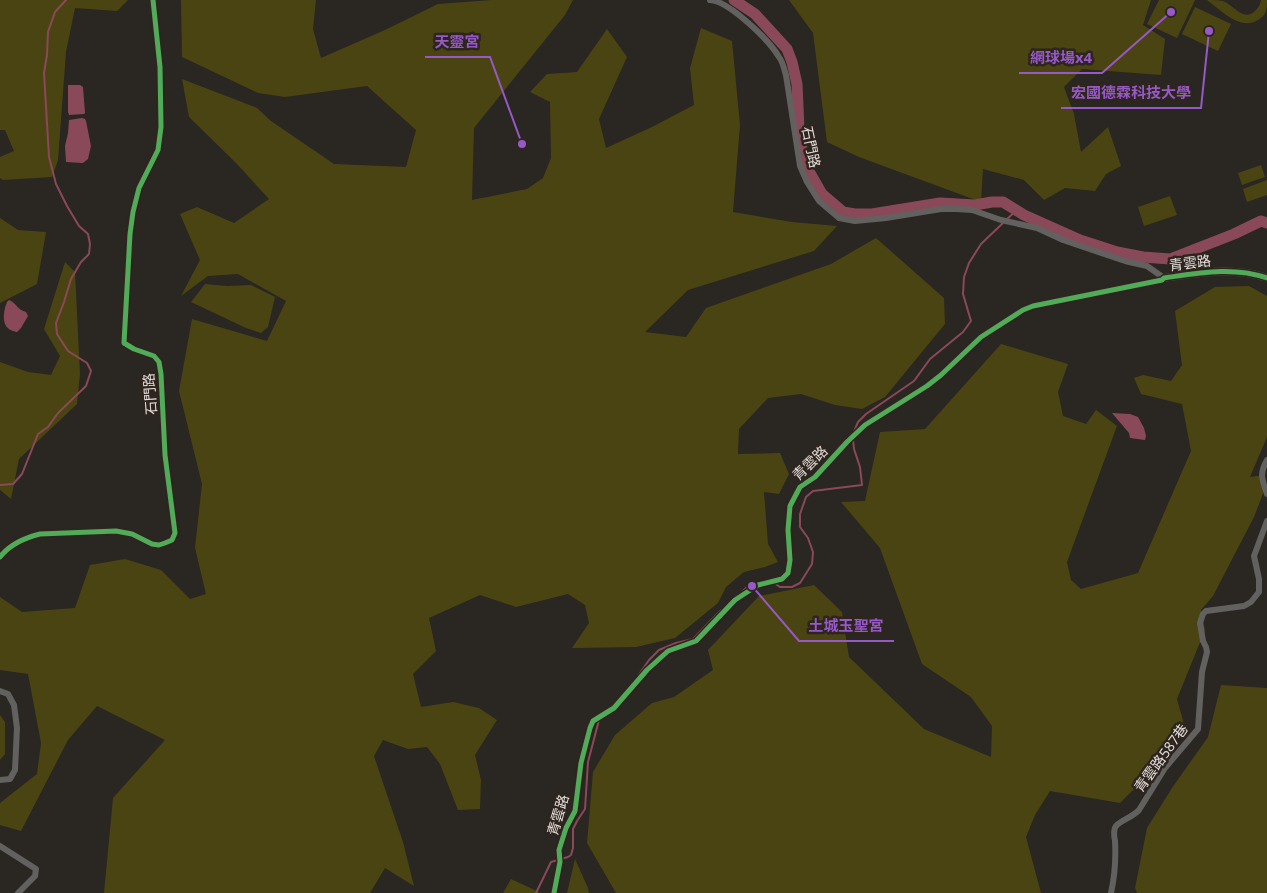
<svg xmlns="http://www.w3.org/2000/svg" width="1267" height="893" font-family="'Open Sans','Noto Sans TC',sans-serif">
  <style>
    .green { fill: #4a4412 }
    .water { fill: #8a4958 }
    .lines { fill: none; stroke-linecap: round; stroke-linejoin: round }
    .stream { stroke: #8a4958; stroke-width: 2 }
    .river { stroke: #8a4958; stroke-width: 11 }
    .minor { stroke: #62615f; stroke-width: 6 }
    .tertiary { stroke: #62615f; stroke-width: 8 }
    .cycleway-casing { stroke: #2e251f; stroke-width: 8 }
    .cycleway { stroke: #51ab58; stroke-width: 5 }
    .labels { text-anchor: middle; stroke-width: 5; stroke-linejoin: round; paint-order: stroke }
    .street-label { font-size: 14px; fill: #e5dfdb; stroke: #2e251f }
    .leader { fill: none; stroke: #9659c6; stroke-width: 2 }
    .callout-dot { fill: #9659c6; stroke: #2e251f; stroke-width: 2 }
    .callout-label { font-size: 15px; text-anchor: middle; font-weight: bold; fill: #9659c6; stroke: #2e251f; stroke-width: 5; stroke-linejoin: round; paint-order: stroke }
  </style>
  <rect width="100%" height="100%" fill="#2a2622"/>
  <g class="green">
    <path d="M0,0H128L117,11L75,8L66,52L58,160L52,177L3,180L0,178V157L14,151L5,130H0Z"/>
    <path d="M181,0H316L313,29L321,58L385,30L438,4L492,0H573L565,15L474,128L472,200L527,189L543,178L551,158L550,102L530,92L547,74L577,72L607,29L627,57L599,119L606,148L652,127L694,105L690,68L701,28L732,41L740,125L733,212L792,222L837,226L814,251L688,290L645,332L686,337L706,308L831,264L876,238L944,298L945,324L885,397L862,409L835,405L801,394L768,398L739,429L738,454L780,453L789,474L779,494L764,492L768,544L778,562L765,567L744,572L726,587L718,603L675,638L636,647L572,648L589,623L585,605L568,594L516,607L480,595L429,618L436,651L413,674L421,707L453,702L479,708L497,720L475,755L481,780L480,809L458,810L440,764L427,747L408,749L383,740L374,756L403,842L414,886L385,868L370,893H104L113,798L165,740L97,706L68,740L21,831L0,825V803L37,774L41,743L28,674L0,670V597L22,612L75,608L90,565L125,559L161,570L190,599L206,594L195,548L202,484L179,391L192,319L267,341L286,301L238,274L208,276L181,296L200,260L180,214L197,207L234,223L269,199L236,163L189,117L182,79L257,108L271,121L334,164L406,167L416,130L367,86L285,97L258,93L182,57Z"/>
    <path d="M789,0H1151L1143,25L1165,39L1161,75L1082,69L1064,87L1074,114L1081,152L1108,127L1121,166L1106,174L1095,191L1065,188L1044,200L1024,180L983,169L981,202L859,157L827,142L813,33Z"/>
    <path d="M1159,0H1195L1177,38L1147,24Z"/>
    <path d="M1207,0C1212,0 1219,0 1223,1C1234,5 1243,22 1255,11C1259,7 1260,5 1261,0H1267C1267,9 1267,15 1258,20C1240,31 1222,11 1207,0Z"/>
    <path d="M1195,7L1231,24L1218,51L1182,34Z"/>
    <path d="M1261,165L1265,177L1242,185L1238,173Z"/>
    <path d="M1267,180V195L1247,202L1243,189Z"/>
    <path d="M1170,196L1177,215L1144,226L1138,207Z"/>
    <path d="M0,218L18,230L46,232L37,284L0,303Z"/>
    <path d="M65,262L75,272L80,374L77,404L19,459L11,499L0,490V362L28,372L51,375L60,356L44,329Z"/>
    <path d="M205,284L227,286L251,285L275,297L268,327L261,333L246,328L191,302Z"/>
    <path d="M1249,286L1267,296V437L1250,477L1265,475L1264,491L1254,517L1213,596L1201,610L1205,630L1177,699L1185,728L1153,770L1120,803L1050,791L1035,815L1026,837L1041,893H616L587,843L593,772L615,735L652,703L674,697L713,670L708,650L759,596L814,585L842,612L849,657L924,729L991,757L992,726L971,697L922,664L880,548L841,502L865,501L880,432L925,429L1001,344L1068,364L1058,392L1063,416L1086,424L1096,410L1117,426L1067,562L1071,580L1081,589L1138,573L1191,451L1182,404L1141,394L1134,378L1143,375L1171,381L1182,365L1175,311L1215,287Z"/>
    <path d="M1221,685L1267,688V893H1137L1135,888L1147,828L1172,788L1208,737Z"/>
    <path d="M0,715L5,722V754L0,760Z"/>
    <path d="M575,859L588,888L589,893H567Z"/>
    <path d="M511,879L539,892V893H503Z"/>
  </g>
  <g class="water">
    <path d="M68,85H80L83,87L85,113L84,114L69,115L68,112Z"/>
    <path d="M82,118L85,119L86,121L91,146L88,159L83,163L66,162L65,146L68,133L69,120Z"/>
    <path d="M9,300C18,304 16,309 26,312L28,316L21,328L17,332C16,332 10,330 9,329C1,323 4,309 7,302Z"/>
    <path d="M1112,413L1130,414L1138,417L1144,428L1146,436L1145,440L1130,438L1129,433Z"/>
  </g>
  <g class="lines">
    <g class="stream">
      <path d="M1007,219L1017,210"/>
      <path d="M853,434L858,422L866,414L914,381L930,359L963,332L971,321L963,294L964,277L969,263L981,244L1004,222"/>
      <path d="M0,485L13,484L22,474L38,434L48,427L58,413L86,386L91,371L87,363L68,351L57,334L56,323L64,302L71,279L81,262L89,254L90,244L88,234L79,226L67,206L56,184L49,157L44,73L47,55L48,32L55,12L66,0"/>
      <path d="M774,583L780,587H792L800,583L812,564L813,552L808,538L800,527V514L806,497L813,491L862,485L860,467L854,449L853,439"/>
      <path d="M742,592L748,586L754,584"/>
      <path d="M638,676L649,660L659,650L676,643L693,639L721,610"/>
      <path d="M536,893L551,862L568,857L571,855L573,848V829L577,821L585,809L588,762L599,720"/>
    </g>
    <path class="river" d="M734,0L755,14L787,49L792,62L797,84L799,129L802,149L810,173L822,194L843,212L855,214H872L940,203L975,205L992,202H1003L1024,215L1080,240L1117,252L1143,257L1170,259L1234,234L1261,221L1267,223"/>
    <g class="minor">
      <path d="M1267,460C1259,474 1262,479 1267,494"/>
      <path d="M0,557C10,544 24,538 40,534L116,531L132,534L152,544L159,545L165,543L172,540L175,533L165,455L161,374L159,362L154,356L134,349L124,343L130,234L133,212L139,188L158,150L161,127L160,67L153,0"/>
      <path d="M0,691L8,694L14,705L17,728L15,770L10,779L0,780"/>
      <path d="M0,846L36,869L35,876L18,893"/>
      <path d="M554,893L560,862L559,850L566,828L575,811L581,763L590,728L593,721L614,708L647,670L668,651L696,641L735,600L758,585L782,579L788,573L790,560L788,530L790,506L800,487L815,477L847,442L865,425L927,386L941,375L981,337L1023,310L1033,306L1162,280L1164,278L1147,266L1125,261L1063,240L1037,228L1001,220L972,210L957,209H941L886,218L855,221L839,218L819,201L807,182L800,166L786,75C784,69 783,62 779,57C769,40 729,1 710,0"/>
      <path d="M1111,893C1115,875 1116,859 1115,841C1114,836 1113,830 1116,826C1121,820 1133,817 1139,810L1165,768L1198,729L1202,672L1207,652L1206,647L1203,641L1200,623L1203,614L1206,611L1244,606L1251,602L1259,592V579L1254,556L1267,521"/>
    </g>
    <path class="tertiary" d="M1164,278C1198,273 1233,266 1267,278"/>
    <defs>
      <g id="cycleway">
        <path d="M0,557C10,544 24,538 40,534L116,531L132,534L152,544L159,545L165,543L172,540L175,533L165,455L161,374L159,362L154,356L134,349L124,343L130,234L133,212L139,188L158,150L161,127L160,67L153,0"/>
        <path d="M554,893L560,862L559,850L566,828L575,811L581,763L590,728L593,721L614,708L647,670L668,651L696,641L735,600L758,585L782,579L788,573L790,560L788,530L790,506L800,487L815,477L847,442L865,425L927,386L941,375L981,337L1023,310L1033,306L1162,280L1164,278C1198,273 1233,266 1267,278"/>
      </g>
    </defs>
    <use href="#cycleway" class="cycleway-casing"/>
    <use href="#cycleway" class="cycleway"/>
  </g>
  <g class="labels">
    <g class="street-label">
      <text transform="translate(811 147) rotate(78)" y="5">石門路</text>
      <text transform="translate(1190 263) rotate(-7)" y="5">青雲路</text>
      <text transform="translate(150 394) rotate(-94)" y="5">石門路</text>
      <text transform="translate(810 463) rotate(-44)" y="5">青雲路</text>
      <text transform="translate(1161 758) rotate(-54)" y="5">青雲路587巷</text>
      <text transform="translate(558 815) rotate(-73)" y="5">青雲路</text>
    </g>
  </g>
  <path class="leader" d="M522 144L490 57H425M1171 12L1102 73H1019M1209 31L1201 108H1061M752 586L799 641H894"/>
  <g class="callout-dot">
    <circle cx="522" cy="144" r="5"/>
    <circle cx="1171" cy="12" r="5"/>
    <circle cx="1209" cy="31" r="5"/>
    <circle cx="752" cy="586" r="5"/>
  </g>
  <g class="callout-label">
    <text x="457" y="47">天靈宮</text>
    <text x="1061" y="63">網球場x4</text>
    <text x="1131" y="98">宏國德霖科技大學</text>
    <text x="846" y="631">土城玉聖宮</text>
  </g>
</svg>
